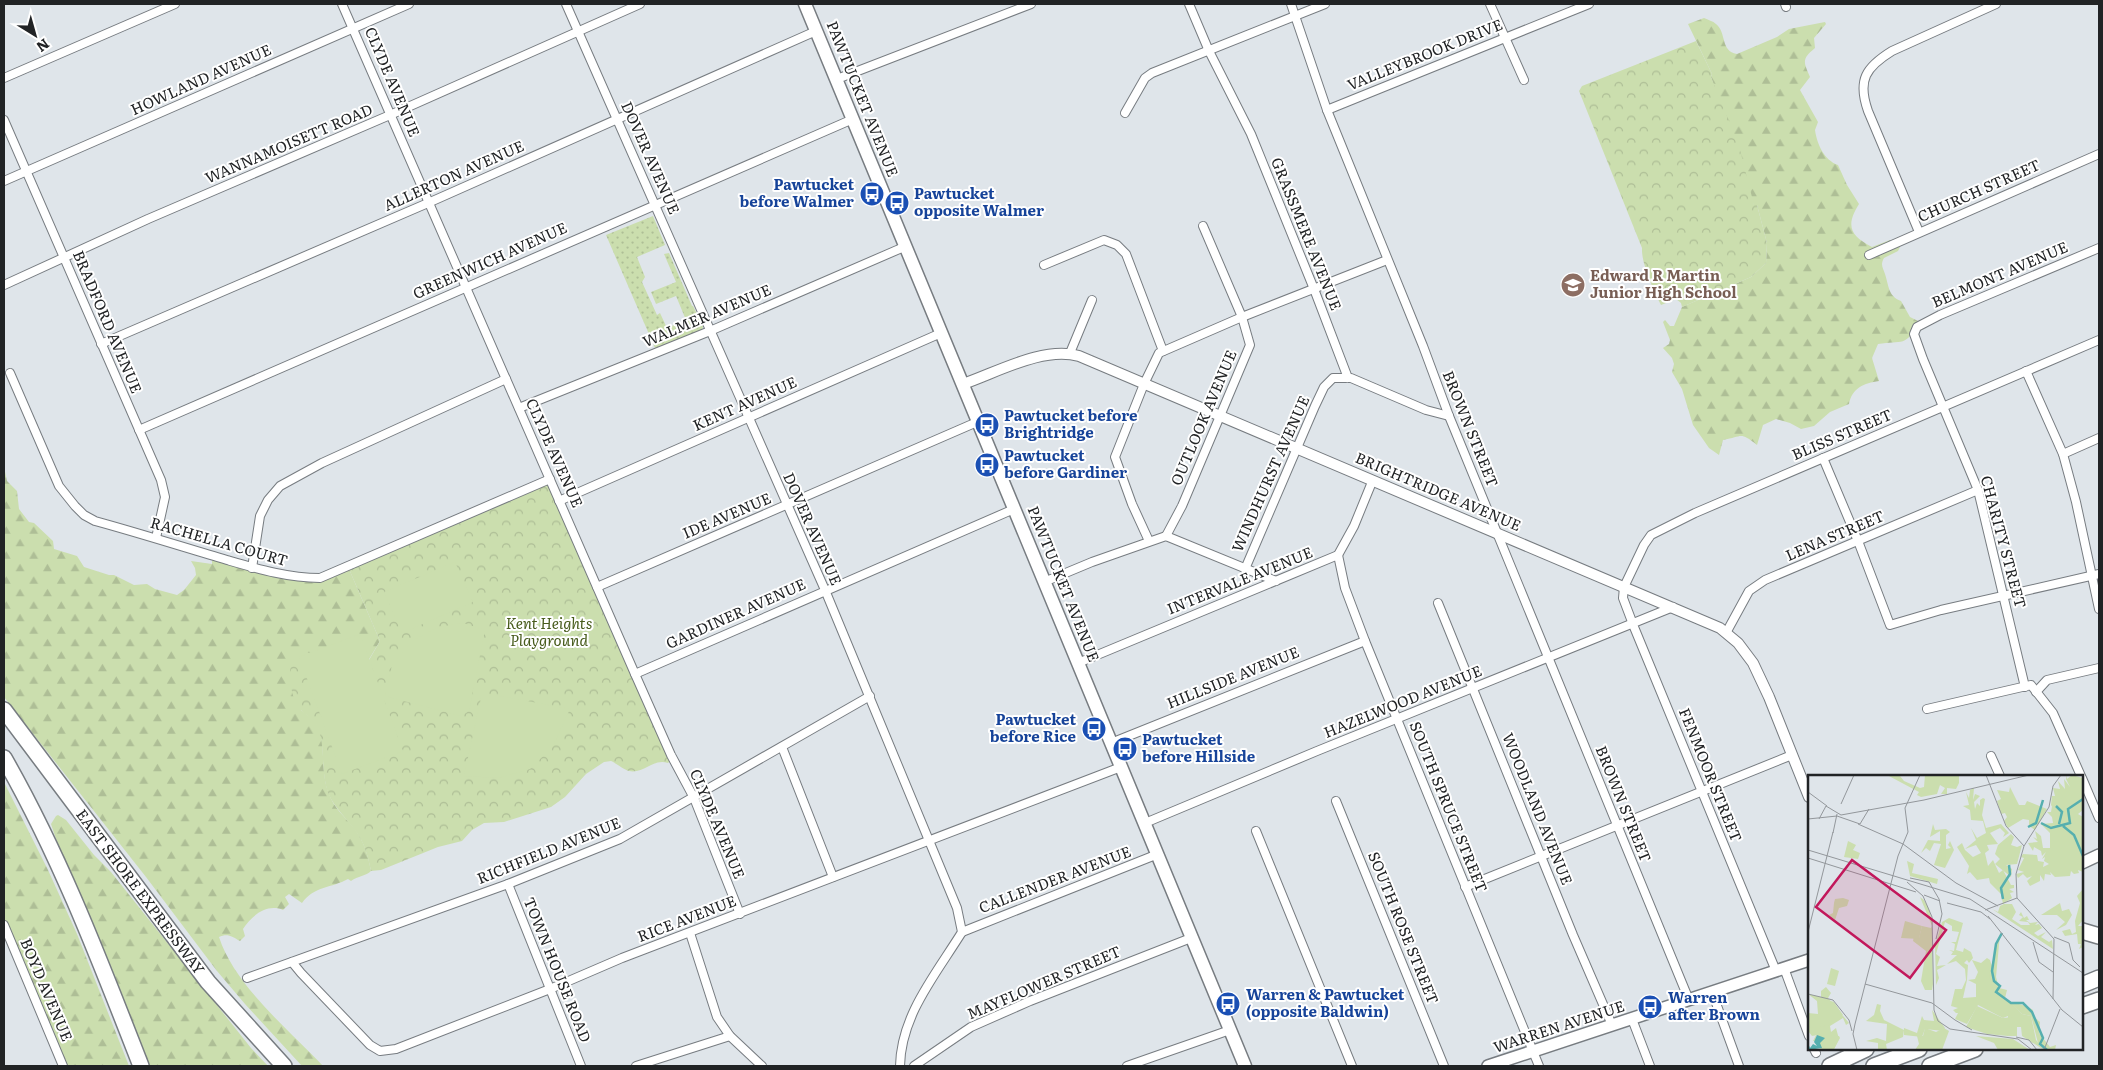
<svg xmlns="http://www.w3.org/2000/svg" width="2103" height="1070" font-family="Literata,serif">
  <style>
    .grass { fill: url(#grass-dots) }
    .forest { fill: url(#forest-firs) }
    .park { fill: url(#park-crowns) }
    .pitch { fill: #cbdeae }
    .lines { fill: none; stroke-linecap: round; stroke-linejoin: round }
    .minor-casing { stroke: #777c81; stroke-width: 10 }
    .tertiary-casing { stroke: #777c81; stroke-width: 12 }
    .secondary-casing { stroke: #777c81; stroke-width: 14 }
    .primary-casing { stroke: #777c81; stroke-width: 15 }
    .motorway-casing { stroke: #777c81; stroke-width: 18 }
    .minor { stroke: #fff; stroke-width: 8 }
    .tertiary { stroke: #fff; stroke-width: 10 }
    .secondary { stroke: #fff; stroke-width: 11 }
    .primary { stroke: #fff; stroke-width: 12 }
    .motorway { stroke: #fff; stroke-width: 15 }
    .labels { text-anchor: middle; stroke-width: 4; stroke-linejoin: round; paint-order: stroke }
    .street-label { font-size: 15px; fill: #212325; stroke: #fff }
    .transit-label { font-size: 15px; font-weight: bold; fill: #164399; stroke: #fff; text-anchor: start }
    .education-label { font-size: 15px; font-weight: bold; fill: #785e54; stroke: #fff; text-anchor: start }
    .park-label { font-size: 15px; font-style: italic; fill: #475b1b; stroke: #fff }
    .inset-river { fill: none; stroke: #56afaf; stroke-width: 2.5 }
    .inset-road { fill: none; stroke: #93979b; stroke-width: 1 }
    .view { fill: #c2185b; fill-opacity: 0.15; stroke: #c2185b; stroke-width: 2.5 }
    .inset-edge { fill: none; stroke: #212325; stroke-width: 2.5 }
  </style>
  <defs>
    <pattern id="grass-dots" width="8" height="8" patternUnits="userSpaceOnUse" patternTransform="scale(1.25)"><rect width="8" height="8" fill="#cbdeae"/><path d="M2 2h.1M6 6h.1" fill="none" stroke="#aebe96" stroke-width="1.8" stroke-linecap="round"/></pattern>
    <pattern id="forest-firs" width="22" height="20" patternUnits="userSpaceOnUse" patternTransform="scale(1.25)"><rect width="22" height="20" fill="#cbdeae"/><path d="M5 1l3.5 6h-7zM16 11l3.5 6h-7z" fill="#aebe96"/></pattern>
    <pattern id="park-crowns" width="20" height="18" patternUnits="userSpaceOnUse" patternTransform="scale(1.25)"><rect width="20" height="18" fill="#cbdeae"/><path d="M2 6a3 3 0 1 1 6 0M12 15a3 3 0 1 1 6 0" fill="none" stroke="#aebe96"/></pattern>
  </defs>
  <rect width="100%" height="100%" fill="#dfe5ea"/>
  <path class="grass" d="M653,216L665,245L637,257L645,277L642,282L657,315L660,313L667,328L686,320L676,296L656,304L651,292L676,282L664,254L669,253L692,306H693L703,326L702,331L655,348L606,235Z"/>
  <g class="forest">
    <path d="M1704,18C1708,20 1713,21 1716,24C1727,33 1720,51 1737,54L1777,37L1789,29L1825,22L1826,24L1814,38L1815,48C1802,59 1803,61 1810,77L1800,90L1818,122L1815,130C1817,144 1824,160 1838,165L1847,185L1859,204C1846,225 1849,235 1872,247L1890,240L1893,244L1897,243L1900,247L1898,251L1884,258C1880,265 1883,268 1885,274C1889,286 1888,296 1901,301L1910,317L1918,321C1907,348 1902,340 1878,344L1872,358L1879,381C1864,383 1852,388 1849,404L1830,412L1814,426L1801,429L1790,423L1776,419L1763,425L1757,445C1739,431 1743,437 1723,440L1719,455L1709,448L1693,425L1682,389L1672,372L1674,364L1672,358L1663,348L1669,344L1670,340L1663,322L1665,320L1670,326H1674L1682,307L1751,277L1766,263L1767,243L1757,205L1754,206L1711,77L1712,74L1688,24Z"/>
    <path d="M4,467L7,481L17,491L19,509L29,522L34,523L53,541L54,549L77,556L84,567L109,575H114L134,585L147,584L155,589L177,595L184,590L196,575L195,568L191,561L212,564V557L319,582L349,569L380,641L368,661L301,710C307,715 314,719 318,726C326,743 320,773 329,794C334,808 345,817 354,828C364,841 368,855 371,871C366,876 358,876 351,881L348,879C332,888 314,886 302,903L289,894L285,897L289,904L283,910C267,903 251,916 243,929L245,936L240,941C232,936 227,933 219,937C235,986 288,1029 323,1066H302L245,1004L217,971L146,877L4,697Z"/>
    <path d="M4,782L48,870L77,934L129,1066H64L4,923Z"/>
    <path d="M58,815L66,820L94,855L111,872L251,1048L268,1066H149L98,938L58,845L51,824L56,816Z"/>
  </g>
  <g class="park">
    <path d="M1696,41L1712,74L1711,77L1739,146L1754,205H1757L1767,243L1766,263L1751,277L1682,307L1681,303L1676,299L1661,305C1654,291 1641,263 1642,248L1579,91L1582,86Z"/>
    <path d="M550,478L673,758L668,763C653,758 644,774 629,771C624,770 616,763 611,761L604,762L586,774L565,797L551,807L504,822L484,823L472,830L462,841L438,847L381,870L371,871C368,856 364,841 354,829C346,818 335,808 329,795C320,773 326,748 318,728C315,720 308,717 302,711C289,700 288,668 293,653L300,649L318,657L369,660L380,641L349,569Z"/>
  </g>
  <g class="pitch">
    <path d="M455,562L473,602L402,633L384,592Z"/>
    <path d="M463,623L485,630L469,711L461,716L385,696L392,665L412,641L438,627Z"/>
    <path d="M360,634L403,751L342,774L299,657Z"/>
    <path d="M489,694L570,709L553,746L530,769L498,778L464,776L481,698Z"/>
  </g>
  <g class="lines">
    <defs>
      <g id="minor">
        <path d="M342,4L635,674L671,755L694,798L740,914"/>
        <path d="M566,4L825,590L957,908L962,932C936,974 901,1015 900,1066"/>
        <path d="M1189,4L1209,51L1251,134L1314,289L1348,378"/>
        <path d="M1291,4L1327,110L1423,346L1449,416L1689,1000"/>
        <path d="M1490,4L1524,80"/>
        <path d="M1785,4L1786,7"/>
        <path d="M4,78L175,4"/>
        <path d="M837,79L1031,4"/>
        <path d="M1327,110L1589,4"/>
        <path d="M1125,113L1145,78L1152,73L1325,4"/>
        <path d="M4,120L161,480L165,497L156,538"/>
        <path d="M4,181L409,4"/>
        <path d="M1919,232L1868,111C1857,80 1866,67 1892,51L1996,4"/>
        <path d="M1869,255L2099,154"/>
        <path d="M1044,265L1104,240L1117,245L1126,254L1163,351"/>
        <path d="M4,285L148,219L390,115L640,4"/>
        <path d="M101,344L428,203L816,31"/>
        <path d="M1070,353L1092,300"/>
        <path d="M2026,371L2063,454L2076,502L2099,609"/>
        <path d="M10,373L59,486L75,506L84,515L95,521C139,533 183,547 227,560C258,569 288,578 320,578L550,479"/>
        <path d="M519,408L710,331L904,247"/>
        <path d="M139,430L853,119"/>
        <path d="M2063,454L2099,438"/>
        <path d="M1823,458L1858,541L1890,625L1941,610L2099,574"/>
        <path d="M559,501L941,333"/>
        <path d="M1166,536L1182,506L1250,345L1242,317L1203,226"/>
        <path d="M1149,541L1132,504L1115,457L1144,384L1159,353L1242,317L1387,260"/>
        <path d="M1338,555L1345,588L1365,641L1539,1066"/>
        <path d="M252,568L260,516L268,500L280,486L322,463L506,379"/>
        <path d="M1245,569L1315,406L1324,387L1333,378H1351L1426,410L1449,416"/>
        <path d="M1044,582L1092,562L1166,536L1276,581"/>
        <path d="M597,587L977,422"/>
        <path d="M1438,603L1573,935L1612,1025"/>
        <path d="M1726,633L1749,591L1765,580L1978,490"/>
        <path d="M1078,663L1338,555L1354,526L1372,482"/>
        <path d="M635,674L1014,509"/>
        <path d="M2025,687L1978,490L1923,359L1914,334L1917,327L1940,315L2099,248"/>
        <path d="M2036,692L2047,680L2099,668"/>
        <path d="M1927,709L2031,685L2053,713L2081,776"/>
        <path d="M1111,743L1365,641"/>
        <path d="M782,747L833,877"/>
        <path d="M1991,756L2000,776"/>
        <path d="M2082,778L2099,818"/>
        <path d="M1336,801L1444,1066"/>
        <path d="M1145,823L1317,751L1673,607"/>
        <path d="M1256,831L1352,1066"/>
        <path d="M508,884L581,1066"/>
        <path d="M1465,887L1792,755"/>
        <path d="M4,925L63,1066"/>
        <path d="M962,932L1158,854"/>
        <path d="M690,933L717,1017L730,1036L762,1066"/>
        <path d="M292,962L301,973L370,1045L380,1051L396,1049L550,989L622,958L1121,767"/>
        <path d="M1784,968L1809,1036"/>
        <path d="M1776,971L1634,627L1623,598L1624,587L1644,545L1651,535L1695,513L2099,340"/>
        <path d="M247,978L508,884L620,839L870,696"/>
        <path d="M1712,992L1739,1066"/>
        <path d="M1632,1019L1650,1066"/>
        <path d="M1814,1049L1816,1053"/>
        <path d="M636,1066L730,1036"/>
        <path d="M914,1066L971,1027L1030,1001L1191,938"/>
        <path d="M1127,1066L1230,1030"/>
      </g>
      <path id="tertiary" d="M963,384C998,372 1043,346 1079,356L1720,628L1738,643L1753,663L1769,697L1809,797"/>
      <g id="secondary">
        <path d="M2082,863L2099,855"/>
        <path d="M1488,1066L1809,960"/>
      </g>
      <path id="primary" d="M805,4L1245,1066"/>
      <g id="motorway">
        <path d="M4,710L208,982L284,1066"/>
        <path d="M4,758C60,856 100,961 141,1066"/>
        <path d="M2082,931L2099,936"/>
        <path d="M2082,985L2099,978"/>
        <path d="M2082,1006L2099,1000"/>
        <path d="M1830,1066L1866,1049"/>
        <path d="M1874,1066L1919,1049"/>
        <path d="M1930,1066L1975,1049"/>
      </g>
    </defs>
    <use href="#minor" class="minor-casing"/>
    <use href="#tertiary" class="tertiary-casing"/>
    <use href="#secondary" class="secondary-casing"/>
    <use href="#primary" class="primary-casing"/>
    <use href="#motorway" class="motorway-casing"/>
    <use href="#minor" class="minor"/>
    <use href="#tertiary" class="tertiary"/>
    <use href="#secondary" class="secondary"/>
    <use href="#primary" class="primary"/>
    <use href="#motorway" class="motorway"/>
  </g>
  <defs>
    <symbol id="bus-disc" viewBox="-11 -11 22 22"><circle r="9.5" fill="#1a4fb4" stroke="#fff"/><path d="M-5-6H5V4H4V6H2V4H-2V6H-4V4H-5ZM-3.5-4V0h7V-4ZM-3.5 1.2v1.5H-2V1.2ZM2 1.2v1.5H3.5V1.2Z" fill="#fff"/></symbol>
    <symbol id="school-disc" viewBox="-11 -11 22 22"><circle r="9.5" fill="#8d6e63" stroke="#fff"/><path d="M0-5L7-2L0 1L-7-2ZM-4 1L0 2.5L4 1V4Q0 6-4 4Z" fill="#fff"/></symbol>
  </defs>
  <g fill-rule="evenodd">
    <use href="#bus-disc" x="858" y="180" width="28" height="28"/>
    <use href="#bus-disc" x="883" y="189" width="28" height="28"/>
    <use href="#school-disc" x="1559" y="271" width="28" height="28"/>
    <use href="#bus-disc" x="973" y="411" width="28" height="28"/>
    <use href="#bus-disc" x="973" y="451" width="28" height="28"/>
    <use href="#bus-disc" x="1080" y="715" width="28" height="28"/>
    <use href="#bus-disc" x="1111" y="735" width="28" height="28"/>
    <use href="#bus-disc" x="1214" y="990" width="28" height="28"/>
    <use href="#bus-disc" x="1636" y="993" width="28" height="28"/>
  </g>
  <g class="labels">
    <g class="street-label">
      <text transform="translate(1425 55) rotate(-22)" y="5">VALLEYBROOK DRIVE</text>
      <text transform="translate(201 80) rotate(-24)" y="5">HOWLAND AVENUE</text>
      <text transform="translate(392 82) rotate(67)" y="5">CLYDE AVENUE</text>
      <text transform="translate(862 99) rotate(68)" y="5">PAWTUCKET AVENUE</text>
      <text transform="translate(289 144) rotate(-23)" y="5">WANNAMOISETT ROAD</text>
      <text transform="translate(650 158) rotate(66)" y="5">DOVER AVENUE</text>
      <text transform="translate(454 176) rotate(-24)" y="5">ALLERTON AVENUE</text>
      <text transform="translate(1979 191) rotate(-24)" y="5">CHURCH STREET</text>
      <text transform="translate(1306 234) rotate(68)" y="5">GRASSMERE AVENUE</text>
      <text transform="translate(490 261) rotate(-24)" y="5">GREENWICH AVENUE</text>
      <text transform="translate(2000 275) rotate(-23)" y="5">BELMONT AVENUE</text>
      <text transform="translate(707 316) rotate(-23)" y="5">WALMER AVENUE</text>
      <text transform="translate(107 322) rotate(67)" y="5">BRADFORD AVENUE</text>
      <text transform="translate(745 404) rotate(-24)" y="5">KENT AVENUE</text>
      <text transform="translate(1204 418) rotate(-67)" y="5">OUTLOOK AVENUE</text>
      <text transform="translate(1470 429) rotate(68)" y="5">BROWN STREET</text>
      <text transform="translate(1842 435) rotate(-23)" y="5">BLISS STREET</text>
      <text transform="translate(554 453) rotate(66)" y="5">CLYDE AVENUE</text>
      <text transform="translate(1271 474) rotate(-66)" y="5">WINDHURST AVENUE</text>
      <text transform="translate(1438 492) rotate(23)" y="5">BRIGHTRIDGE AVENUE</text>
      <text transform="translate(727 516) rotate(-23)" y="5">IDE AVENUE</text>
      <text transform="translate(812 529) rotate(66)" y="5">DOVER AVENUE</text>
      <text transform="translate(1835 536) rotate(-23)" y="5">LENA STREET</text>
      <text transform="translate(219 542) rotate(16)" y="5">RACHELLA COURT</text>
      <text transform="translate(2003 542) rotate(75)" y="5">CHARITY STREET</text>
      <text transform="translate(1240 581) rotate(-22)" y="5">INTERVALE AVENUE</text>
      <text transform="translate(1063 584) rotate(68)" y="5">PAWTUCKET AVENUE</text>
      <text transform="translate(736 614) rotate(-24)" y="5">GARDINER AVENUE</text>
      <text transform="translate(1233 678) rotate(-22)" y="5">HILLSIDE AVENUE</text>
      <text transform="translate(1403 702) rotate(-22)" y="5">HAZELWOOD AVENUE</text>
      <text transform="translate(1710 775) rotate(68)" y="5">FENMOOR STREET</text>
      <text transform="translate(1623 804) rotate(68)" y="5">BROWN STREET</text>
      <text transform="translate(1448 807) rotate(68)" y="5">SOUTH SPRUCE STREET</text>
      <text transform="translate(1537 809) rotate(68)" y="5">WOODLAND AVENUE</text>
      <text transform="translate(717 824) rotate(67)" y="5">CLYDE AVENUE</text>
      <text transform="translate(549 851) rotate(-22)" y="5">RICHFIELD AVENUE</text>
      <text transform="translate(1055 880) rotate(-21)" y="5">CALLENDER AVENUE</text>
      <text transform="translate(140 892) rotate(53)" y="5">EAST SHORE EXPRESSWAY</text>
      <text transform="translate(687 919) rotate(-21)" y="5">RICE AVENUE</text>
      <text transform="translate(1403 928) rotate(68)" y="5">SOUTH ROSE STREET</text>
      <text transform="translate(557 970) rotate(68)" y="5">TOWN HOUSE ROAD</text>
      <text transform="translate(1044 983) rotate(-23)" y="5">MAYFLOWER STREET</text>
      <text transform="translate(46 990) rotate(67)" y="5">BOYD AVENUE</text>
      <text transform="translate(1559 1027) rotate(-18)" y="5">WARREN AVENUE</text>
    </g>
    <g class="transit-label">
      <text x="854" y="190" text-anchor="end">Pawtucket<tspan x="854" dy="17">before Walmer</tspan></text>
      <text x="914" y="199">Pawtucket<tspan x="914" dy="17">opposite Walmer</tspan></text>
      <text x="1004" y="421">Pawtucket before<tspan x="1004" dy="17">Brightridge</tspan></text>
      <text x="1004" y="461">Pawtucket<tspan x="1004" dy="17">before Gardiner</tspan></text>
      <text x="1076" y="725" text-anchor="end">Pawtucket<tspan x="1076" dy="17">before Rice</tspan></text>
      <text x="1142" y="745">Pawtucket<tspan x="1142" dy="17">before Hillside</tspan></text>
      <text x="1246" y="1000">Warren &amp; Pawtucket<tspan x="1246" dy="17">(opposite Baldwin)</tspan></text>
      <text x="1668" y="1003">Warren<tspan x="1668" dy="17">after Brown</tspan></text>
    </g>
    <g class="education-label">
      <text x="1590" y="281">Edward R Martin<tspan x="1590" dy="17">Junior High School</tspan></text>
    </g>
    <g class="park-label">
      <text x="549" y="629">Kent Heights<tspan x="549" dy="17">Playground</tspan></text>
    </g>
  </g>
  <g transform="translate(1808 775)">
    <rect width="275" height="275" fill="#dfe5ea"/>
    <path d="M202,12L211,30H217L219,26L239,34L227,55L221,51V45L215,44L200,53L196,46L199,42L197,38L193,39L189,26L193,24L189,15L201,17ZM124,235L137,253L135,256L117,254L114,262L96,260V253L109,258L114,241L116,245L126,246Z" fill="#cbdeae"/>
    <path d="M79,0L92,1L96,6L112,13L116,12L117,0H151V8L148,14L139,13V19H133L137,13L132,10L129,19L113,22L109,20L111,17ZM258,0L259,4L264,0L275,3V35L270,39L275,42V97L270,95L271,98L266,99L263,96L262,101L247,102L242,97L243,100L237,99L236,106L232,100V106L222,111L219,106L224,101L219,103L215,99L210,103L208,99L216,97L210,95L216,83L213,82L215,79L229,80L230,86L236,87L235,92L241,89L236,86L237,82L234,84L238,77L234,81L233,76L226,72L225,76L220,68L230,67L225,62L229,64L227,56L233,61L235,73H242V58L233,49L245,48L244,42L239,37H243L244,31L247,36L243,30L244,21H247L245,13L252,14L250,6L257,14L256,4L262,12L258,4ZM166,13L165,25L167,19L172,21L166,27L167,34L169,28L172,31V25L175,23L177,24L174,40L178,53L193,49L201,58L195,62L197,58L192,53L182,58L190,69L179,70L181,75L177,78L180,91L185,85L191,98L195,95L203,110H206V113L201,114L206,117L202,118L204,123L195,129L193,119L182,108L181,103L169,105L162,97L159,99L161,91L149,72L154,68L157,75L165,82L173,78L168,70L157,74L168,65L163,53L169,63L178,58L175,46L163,45L162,35L155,31L161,30L158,17L161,23L162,15ZM125,49L127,55L138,54L142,57L138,60V74L143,73L140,70L142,66L146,75L137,93L126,90L133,69L126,68L122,76L118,73L113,78L120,65L132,66V56L122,62ZM99,86L106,89L104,98L130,104L129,109L102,101ZM275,114V145L270,151H275V172L271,174L273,169H270L269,159L257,161L254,156L262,154L264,159L268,157L267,146L272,128L269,121ZM112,122L116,125L121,134L124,147L125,209L124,215H117L113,206L118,176L105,166L106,161L111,163L114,151L123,153L124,151ZM35,123L41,125L39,131L31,133L27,145L21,140L25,138L26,128L27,124ZM252,128L254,136L261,134L264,140L258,150L248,155L257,147L249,140H233ZM196,129H204L208,137L204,144L213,150H222L220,147L211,146L215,142L211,140L213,137L216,143L219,141L221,145H218L222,148L230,147L227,150L231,149L234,153L226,158L230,161L238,157L233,162L241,167L244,165L245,174L184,134L190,137L192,131ZM141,143L155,148L148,175L155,177L156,173L163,177L165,183L161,188L159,185L156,188L160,190L159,205L155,223L168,222V209L160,205L167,204L170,197L164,185L173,188L179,183L182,185L194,224L202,227L214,239L223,241L228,265L236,275L214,261L213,252H209V261H199L200,241L195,243L170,230L159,249L147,244L150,238H148L145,235L150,233L143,231L147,214H154L158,205L157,194L148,186L139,189L149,180H143L145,177L141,175L146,176L147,169L143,167H148L151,157L144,156V151L137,147L128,179L132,182L129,191L138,190L129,195L131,203L128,210L127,170L134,147ZM18,212L23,218L20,223L41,248L38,250L35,243L22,251L23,257L28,253L31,264L26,274L13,275L9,260L7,266H5L8,260L4,261L0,256V238L10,239L9,226L0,219L13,222V216ZM69,229L73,230L72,236L76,245L96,255L95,262L78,269L79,275H70V268L58,266L69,263L78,266L79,249L58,246L66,240ZM117,253L128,257L136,253L141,256L134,275H107L111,269L109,261H115ZM168,261L205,264L222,275H190L186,268Z" fill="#cbdeae"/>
    <path d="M192,159L188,202L191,213L199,215L196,227L186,217L181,200ZM200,226L218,231L225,235L224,240L232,247L231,258L242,272L248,270L247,275H238L230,268L223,241L214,239Z" fill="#cbdeae"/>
    <path d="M169,231L195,243L205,242L206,247L200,261L179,259L158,252Z" fill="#cbdeae"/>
    <path d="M203,59L206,62L203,70L209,72L214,70L209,89L198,90L204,94L203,102L187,89L192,84L187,79L190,70ZM40,66L48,70L45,75L52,78L50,84L36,82ZM97,146L114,151L111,164L93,163ZM23,193L31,196L27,211L19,209ZM11,222L26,227L35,240L26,241L21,250L12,252L6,261L0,247L4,240L10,241ZM11,260L31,261L32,263L26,274L13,275L12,267L17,264Z" fill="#cbdeae"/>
    <path d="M9,260L17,263L12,268L14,273L0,275V268L2,273L5,269L9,271L6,267Z" fill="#56afaf"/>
    <path class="inset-river" d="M248,31L254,37L251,49M233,48L243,53L262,48L260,34L275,24M255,51L266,60L275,81M220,52L228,48L235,25M195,124L193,113L202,99L201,90M194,158L188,169L184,196L186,206L192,211L188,217L203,228H215L224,237L235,263L232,269L239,275"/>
    <path class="inset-road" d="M178,0L198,51L216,71L208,99L209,123L246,164L245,224M0,17L19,31M33,29L46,0M0,44L29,41L52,49L61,34M11,44L18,31L33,40L116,25L221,0M50,49L95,69L148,108L190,131M25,58L29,39M216,71L241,32L245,11L253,0M0,75L162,124L275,198M0,83L108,117M102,103L121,107L131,124L134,139L128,164M99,107L115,121L124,142L126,235L130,246L142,254L210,264L224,275M116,120L132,126M139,128L173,137L182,144M177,135L209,123M180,141L254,235L275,252M0,157L25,57M246,162L261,168L265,185L272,192M225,167L231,187L245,197M57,209L124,228L147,245M0,219L25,225L41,245L44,256M147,245L164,255M208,262L221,265L229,275M49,275L45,259L47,249L90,81L100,57L97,33L112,0M236,275L252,234"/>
    <path class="view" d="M44,85L138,155L102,203L8,132Z"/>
    <rect width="275" height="275" class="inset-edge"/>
  </g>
  <rect width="2103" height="1070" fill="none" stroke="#212325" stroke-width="10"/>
  <g transform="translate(35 35) rotate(143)" stroke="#ffffff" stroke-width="4" paint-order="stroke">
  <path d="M0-4L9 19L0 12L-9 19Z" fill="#212325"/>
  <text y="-8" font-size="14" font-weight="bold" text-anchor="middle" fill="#212325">N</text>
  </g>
</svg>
